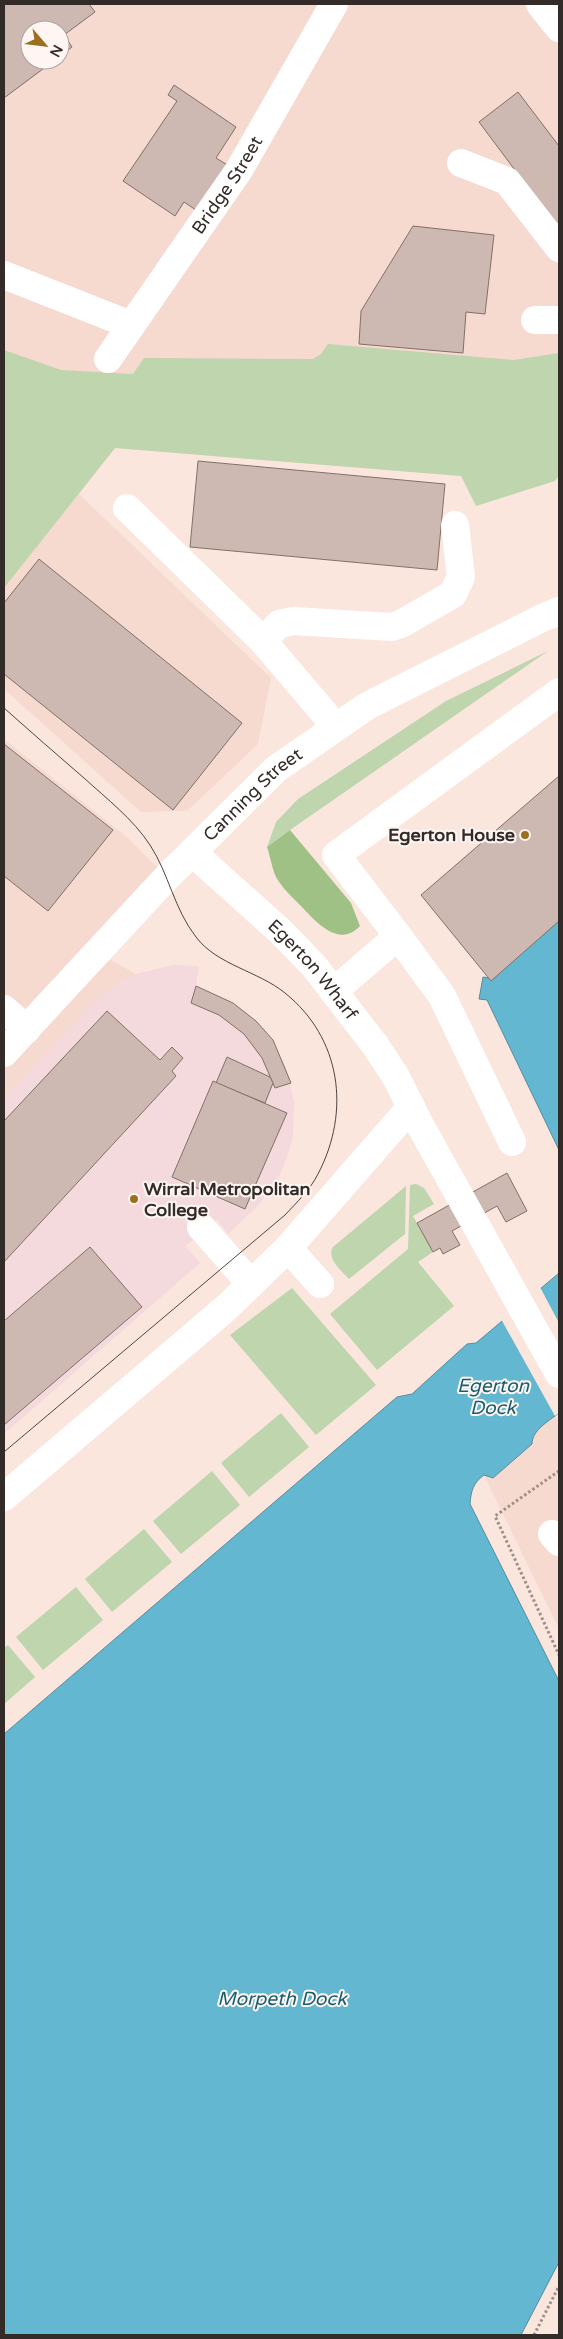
<svg xmlns="http://www.w3.org/2000/svg" width="563" height="2339" font-family="'Varela Round',sans-serif">
  <style>
    .built { fill: #f6d9cf; fill-rule: evenodd }
    .education { fill: #f4dadd }
    .green { fill: #bed5ad }
    .forest { fill: #a0c186 }
    .water { fill: #64b7d0; stroke: #558d9e }
    .pier { fill: #fbe6de }
    .building { fill: #cdb9b2; stroke: #827069 }
    .lines { fill: none; stroke-linecap: round; stroke-linejoin: round }
    .path { stroke: #9d8e88; stroke-width: 3; stroke-dasharray: 2.5 2.5; stroke-linecap: butt }
    .minor { stroke: #fff; stroke-width: 28 }
    .highway { stroke: #fff; stroke-width: 28 }
    .tram { stroke: #4e4441; stroke-width: 1 }
    .poi-dot { fill: #9b6f1e; stroke: #fff6f3; stroke-width: 2 }
    .labels { text-anchor: middle; stroke-width: 4; stroke-linejoin: round; paint-order: stroke }
    .street-label { font-size: 18px; fill: #332b28; stroke: #fff6f3 }
    .poi-label { font-size: 18px; font-weight: bold; fill: #332b28; stroke: #fff6f3; text-anchor: end }
    .water-label { font-size: 19px; font-style: italic; fill: #195e6f; stroke: #fff6f3 }
  </style>
  <rect width="100%" height="100%" fill="#fbe6de"/>
  <g class="built">
    <path d="M4,4H559V353L544,355L559,354V475L461,476L115,448L79,494L271,678L258,744L187,811L141,812L4,689ZM30,30H60V60H30Z"/>
    <path d="M4,739L129,839L167,877L98,953L136,974L116,985L90,1007L4,1099Z"/>
    <path d="M555,1416L559,1422V1629L484,1475L493,1477L532,1439L536,1431Z"/>
  </g>
  <path class="education" d="M173,965L199,966L196,986L245,1011L273,1040L286,1067L294,1102L293,1137L288,1155L281,1173L258,1206L228,1234L217,1220L186,1246L200,1263L4,1434V1099L94,1002L116,985L136,974Z"/>
  <g class="green">
    <path d="M328,344L514,360L559,353V475L555,481L476,506L461,476L115,448L4,588V350L61,370L133,374L144,358L313,359L321,354Z"/>
    <path d="M548,651L290,830L267,847L276,822L298,799L446,701Z"/>
    <path d="M416,1184L424,1188L434,1204L413,1216L433,1252L418,1262L454,1306L377,1370L330,1314L408,1249L410,1185Z"/>
    <path d="M406,1186L405,1234L349,1279C342,1271 326,1259 333,1247Z"/>
    <path d="M292,1288L376,1385L316,1435L230,1335Z"/>
    <path d="M281,1413L309,1447L249,1497L221,1463Z"/>
    <path d="M212,1471L240,1505L181,1554L153,1521Z"/>
    <path d="M144,1529L172,1562L112,1612L85,1579Z"/>
    <path d="M76,1587L103,1620L43,1670L16,1637Z"/>
    <path d="M8,1645L35,1677L4,1704V1648Z"/>
  </g>
  <path class="forest" d="M290,830L351,903L360,926C339,948 317,923 302,907C293,898 282,888 276,877C272,868 270,856 267,847Z"/>
  <g class="water">
    <path d="M559,917V1150L487,1000L479,999L483,977L489,978Z"/>
    <path d="M559,1273V1413C549,1421 532,1430 532,1444L493,1478L484,1475C473,1483 471,1491 470,1504L559,1681V2262L521,2335H4V1734L397,1397L412,1394L467,1344L476,1343Z"/>
  </g>
  <path class="pier" d="M540,1287L559,1323V1413L555,1416L501,1319Z"/>
  <g class="building">
    <path d="M4,4H89L95,12L64,35L72,47L60,56V30H30V60H55L4,98Z"/>
    <path d="M174,85L236,127L216,158L229,166L199,212L184,202L175,216L123,181L177,101L168,95Z"/>
    <path d="M518,92L559,146V229L479,122Z"/>
    <path d="M413,226L494,235L485,314L466,312L463,353L359,344L361,311Z"/>
    <path d="M198,461L445,484L437,570L190,547Z"/>
    <path d="M39,559L242,723L173,810L4,674V603Z"/>
    <path d="M4,744L113,830L48,911L4,876Z"/>
    <path d="M559,776V921L491,981L421,895Z"/>
    <path d="M196,986L233,1003L256,1021L273,1040L291,1083L275,1088L262,1058L244,1034L219,1015L191,1003Z"/>
    <path d="M107,1011L160,1060L172,1047L183,1058L172,1071L176,1076L4,1262V1121Z"/>
    <path d="M227,1057L270,1077L273,1083L265,1103L216,1083Z"/>
    <path d="M213,1081L287,1113L245,1209L172,1177Z"/>
    <path d="M507,1173L527,1211L506,1222L497,1206L452,1231L460,1245L443,1254L440,1248L433,1252L417,1223Z"/>
    <path d="M90,1247L142,1307L4,1425V1321Z"/>
  </g>
  <g class="lines">
    <g class="path">
      <path d="M559,1471L495,1516L559,1655"/>
      <path d="M534,2335L559,2286"/>
    </g>
    <g class="minor">
      <path d="M540,4L559,28"/>
      <path d="M461,163L507,181L559,248"/>
      <path d="M4,275L131,325"/>
      <path d="M535,320H559"/>
      <path id="s1" d="M108,359L239,170L334,4"/>
      <path d="M127,508L263,641L336,727"/>
      <path d="M263,641L279,624L293,621L392,627L401,624L453,594L461,577L455,525"/>
      <path id="s2" d="M192,852L280,931L314,966L375,1045L396,1077L420,1125L559,1374"/>
      <path d="M398,936L442,996L512,1142"/>
      <path d="M334,991L398,936L336,855L559,692"/>
      <path d="M4,1009L27,1029"/>
      <path d="M201,1227L251,1284"/>
      <path d="M288,1248L320,1284"/>
      <path d="M4,1497L226,1308L288,1248L411,1107"/>
      <path d="M552,1534L559,1542"/>
    </g>
    <path class="highway" id="s3" d="M4,1053L167,877L276,769L367,706L540,619L559,611"/>
    <path class="tram" d="M4,708C30,731 57,755 84,778C107,799 133,819 150,845C169,874 174,909 196,937C217,965 258,971 285,993C341,1038 351,1111 318,1174C310,1190 297,1202 285,1215L4,1452"/>
  </g>
  <g class="poi-dot">
    <circle cx="525" cy="835" r="5"/>
    <circle cx="134" cy="1199" r="5"/>
  </g>
  <g class="labels">
    <g class="street-label">
      <text dy="6" stroke="none"><textPath href="#s1" startOffset="211">Bridge Street</textPath></text>
      <text dy="6" stroke="none"><textPath href="#s3" startOffset="359">Canning Street</textPath></text>
      <text dy="6" stroke="none"><textPath href="#s2" startOffset="169">Egerton Wharf</textPath></text>
    </g>
    <g class="poi-label">
      <text x="515" y="841">Egerton House</text>
      <text x="144" y="1195" text-anchor="start">Wirral Metropolitan<tspan x="144" dy="21">College</tspan></text>
    </g>
    <g class="water-label">
      <text x="493" y="1392">Egerton<tspan x="493" dy="22">Dock</tspan></text>
      <text x="282" y="2005">Morpeth Dock</text>
    </g>
  </g>
  <rect width="563" height="2339" fill="none" stroke="#332b28" stroke-width="10"/>
  <g transform="translate(45 45) rotate(118)"><circle r="24" fill="#fff6f3" stroke="#ada5a2"/>
  <path d="M0-4L9 19L0 12L-9 19Z" fill="#9b6f1e"/>
  <text y="-8" font-size="14" font-weight="bold" text-anchor="middle" fill="#332b28">N</text>
  </g>
</svg>
